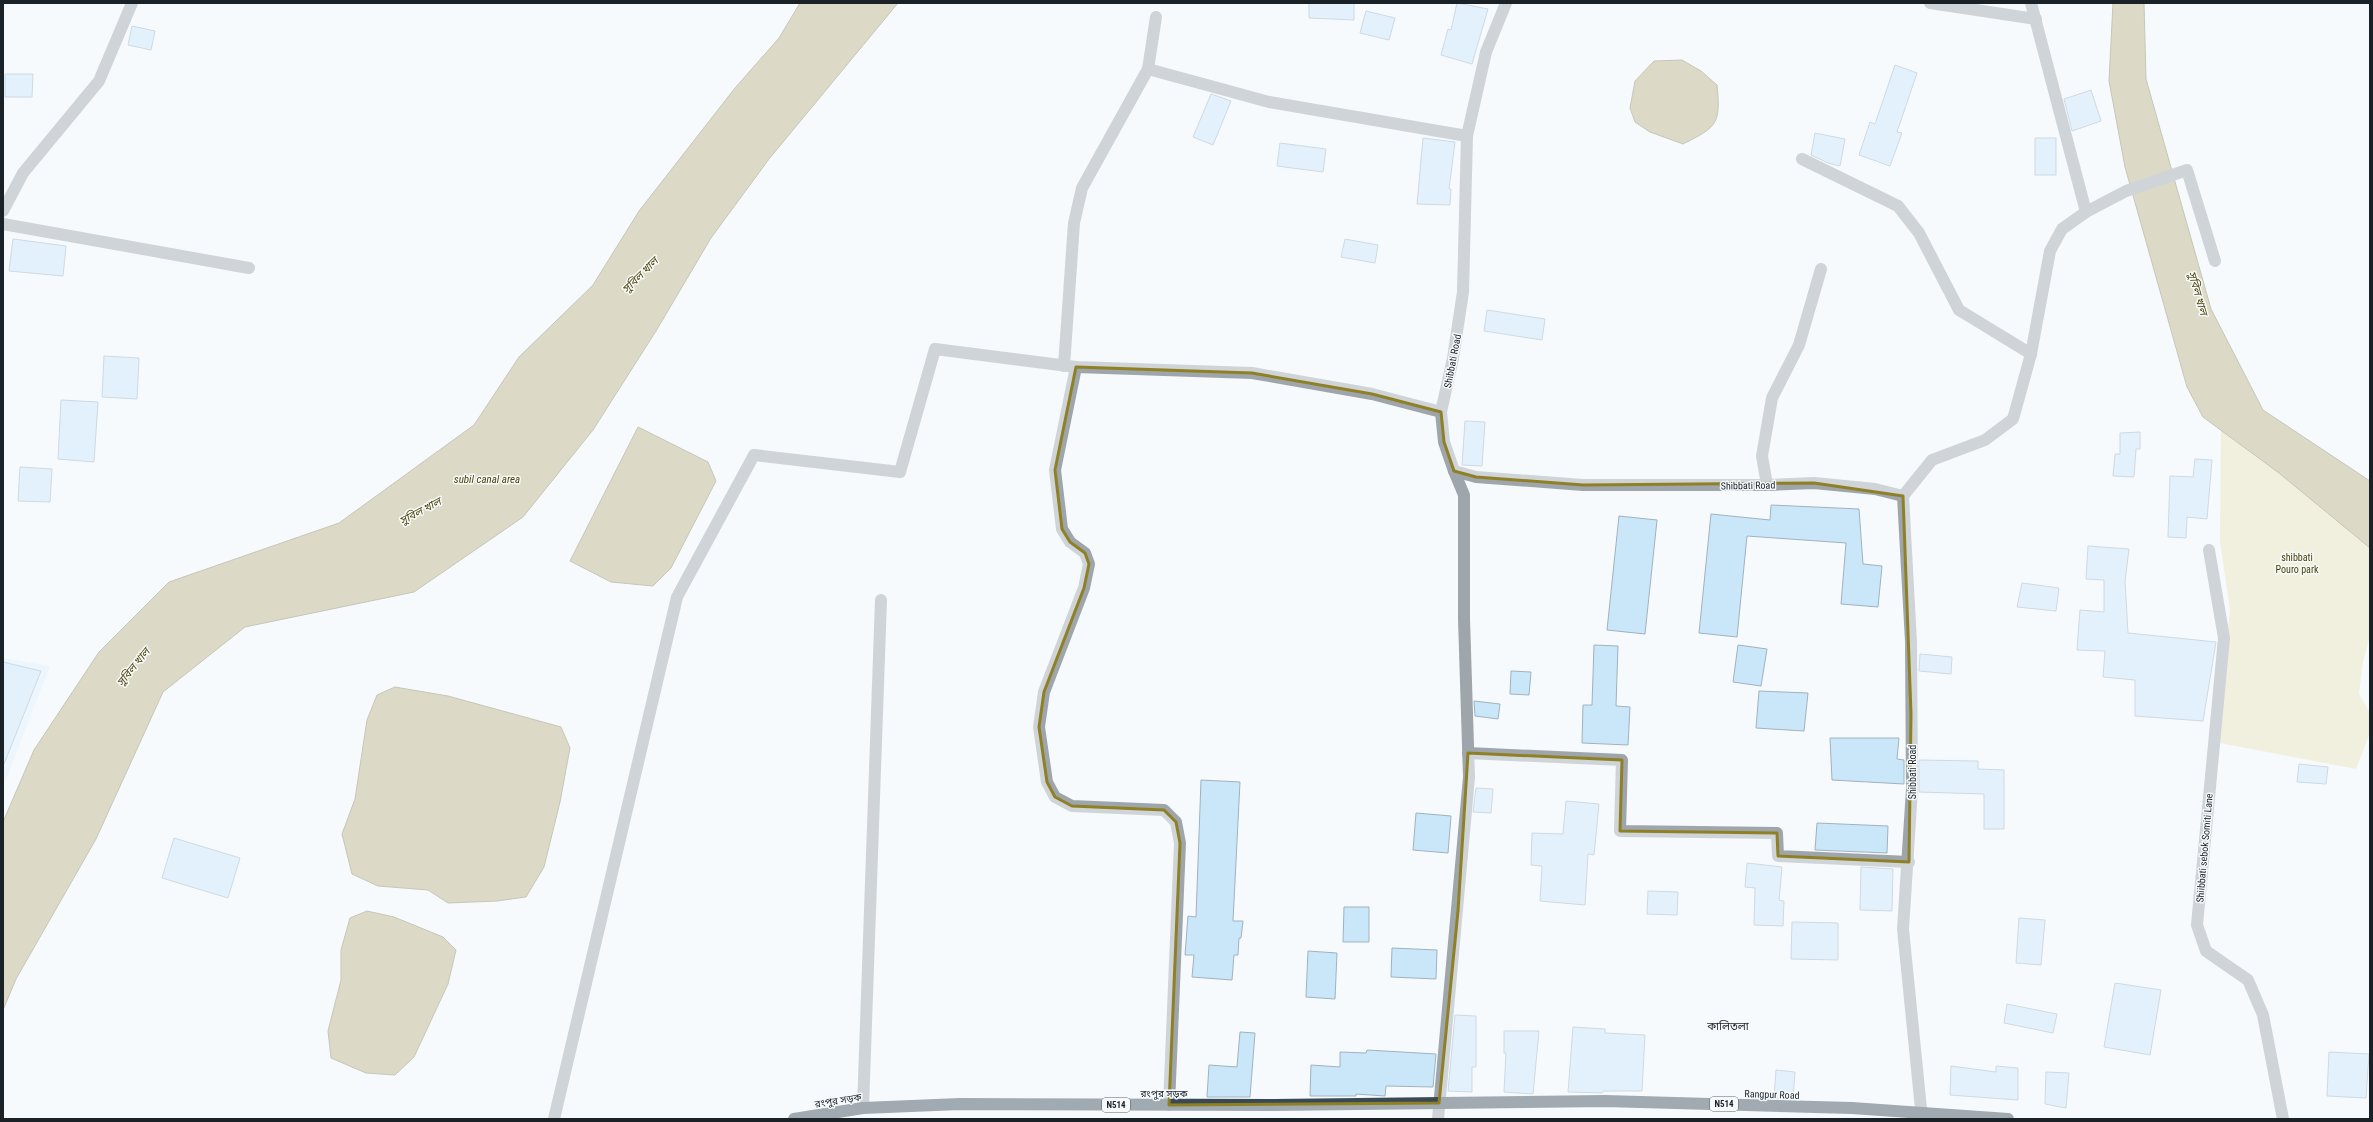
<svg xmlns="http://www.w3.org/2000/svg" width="2373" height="1122" font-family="'Roboto Condensed','Noto Sans Bengali',sans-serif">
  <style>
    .built { fill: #e3f2fd }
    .green { fill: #ece4b9 }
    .water { fill: #bdb483; stroke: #8c8867 }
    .building { fill: #cae7fa; stroke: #a0b2be }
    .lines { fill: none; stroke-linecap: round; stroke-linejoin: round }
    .minor { stroke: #9ea6ab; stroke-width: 12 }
    .highway { stroke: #3a4a54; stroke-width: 12 }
    .marked { fill: none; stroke: #8f8026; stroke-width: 3; stroke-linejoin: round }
    .labels { text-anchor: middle; stroke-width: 3; stroke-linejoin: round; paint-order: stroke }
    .shield { fill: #f6fafd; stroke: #5d6367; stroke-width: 1 }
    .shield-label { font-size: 9px; font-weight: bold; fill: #1b2227 }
    .street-label { font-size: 10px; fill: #1b2227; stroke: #f6fafd }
    .park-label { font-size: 10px; fill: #4c4201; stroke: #f6fafd }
    .water-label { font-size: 11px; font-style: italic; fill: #4f4505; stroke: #f6fafd }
    .neighbourhood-label { font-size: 11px; fill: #1b2227; stroke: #f6fafd }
  </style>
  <rect width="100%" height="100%" fill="#f6fafd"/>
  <path class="built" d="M3,658L50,666L3,787Z"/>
  <path class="green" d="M2221,420L2370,524V636L2363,662L2359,694L2370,713V733L2356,769L2214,742L2230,610L2220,542Z"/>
  <g class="water">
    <path d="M800,3H898L769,159L711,238L656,331L593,430L523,517L414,592L245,627L163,692L96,839L16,979L3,1010V822L34,750L99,652L169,582L339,523L474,425L519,357L593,285L639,211L735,88L779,38Z"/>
    <path d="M2113,3H2144L2146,79L2211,309L2263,410L2370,481V548L2279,473L2203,417L2187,387L2125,167L2109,81Z"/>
    <path d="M1682,60L1701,71L1717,85C1721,124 1717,127 1683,144L1650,132L1635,122L1630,108L1635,81L1654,61Z"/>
    <path d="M638,427L708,462L716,481L671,568L653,586L611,582L570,561Z"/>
    <path d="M395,687L448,696L561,727L570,748L560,802L544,867L526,897L497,901L448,903L428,890L378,886L352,874L342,834L355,799L367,720L377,695Z"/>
    <path d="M367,911L394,917L443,937L456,950L448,984L414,1057L395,1075L366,1073L331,1058L328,1031L341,980V950L350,918Z"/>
  </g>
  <g class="building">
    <path d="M1309,3H1354V20L1309,18Z"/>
    <path d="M1457,3L1488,9L1472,64L1441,55L1448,29L1451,30Z"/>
    <path d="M1366,11L1395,18L1389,40L1360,33Z"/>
    <path d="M132,26L155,31L151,50L128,45Z"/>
    <path d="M1895,65L1917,73L1897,132L1902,133L1890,166L1859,155L1870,122L1875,124Z"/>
    <path d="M5,74H33L32,97H5Z"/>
    <path d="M2091,90L2101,121L2072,131L2064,99Z"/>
    <path d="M1211,94L1231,101L1213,145L1193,137Z"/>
    <path d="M1815,133L1845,139L1840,166L1828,163L1811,155Z"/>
    <path d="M1423,138L1455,142L1449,189H1451L1450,205L1417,204Z"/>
    <rect x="2035" y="138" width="21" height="37"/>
    <path d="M1280,143L1326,149L1323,172L1277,166Z"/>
    <path d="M13,239L66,246L63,276L9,271Z"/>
    <path d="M1345,239L1378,245L1375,263L1341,257Z"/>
    <path d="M1487,310L1545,319L1542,340L1484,331Z"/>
    <path d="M104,356L139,358L137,399L102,397Z"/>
    <path d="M61,400L98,402L94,462L58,459Z"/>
    <path d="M1465,421L1485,422L1482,466L1462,465Z"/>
    <path d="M2140,432V449H2136L2134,477L2113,476L2115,454H2120V433Z"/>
    <path d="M2195,459L2212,460L2207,519L2187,517L2186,538L2168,537L2170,476L2193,477Z"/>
    <path d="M20,467L52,469L50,502L18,501Z"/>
    <path d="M1771,505L1859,509L1863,564L1882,566L1878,607L1841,604L1846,543L1747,536L1737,637L1699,633L1711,514L1770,520Z"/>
    <path d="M1619,516L1657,520L1645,634L1607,630Z"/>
    <path d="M2088,546L2129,549L2125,581L2128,633L2216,642L2203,721L2135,716V680L2103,677L2105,651L2077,650L2080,610L2104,612V580L2086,579Z"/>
    <path d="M2022,583L2059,588L2056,611L2017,607Z"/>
    <path d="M1594,645L1618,646L1616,706L1630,707L1628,745L1582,743L1583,705H1592Z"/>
    <path d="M1738,645L1767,649L1761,686L1733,682Z"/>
    <path d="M1920,654L1952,657L1951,674L1919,671Z"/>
    <path d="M3,662L41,671L4,764H3Z"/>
    <path d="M1511,671L1531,672L1529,695L1510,694Z"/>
    <path d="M1759,691L1808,693L1804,731L1756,728Z"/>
    <path d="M1474,701L1500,704L1498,719L1475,716Z"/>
    <path d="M1830,738H1899L1897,759L1904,760V784L1832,780Z"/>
    <path d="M1919,760L1978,761V769L2004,770V829H1984V794L1919,792Z"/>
    <path d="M2299,764L2328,767L2326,784L2297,782Z"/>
    <path d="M1201,780L1240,782L1233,921H1243L1241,938H1239L1238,955H1234L1232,980L1192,977L1194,955H1185L1188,916L1196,917Z"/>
    <path d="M1476,788L1493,789L1491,813L1473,812Z"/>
    <path d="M1566,801L1599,804L1594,855L1588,854L1585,905L1540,901L1542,866L1531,865L1532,833L1563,834Z"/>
    <path d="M1416,813L1451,816L1448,853L1413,850Z"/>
    <path d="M1817,823L1888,826L1887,853L1815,850Z"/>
    <path d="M174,838L240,858L228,898L162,878Z"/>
    <path d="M1747,863L1782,867L1779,900L1784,901L1783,926L1754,925L1755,888L1745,887Z"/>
    <path d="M1861,867L1893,869L1892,911L1860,910Z"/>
    <path d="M1648,891L1678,892L1677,915L1647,914Z"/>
    <path d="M1344,907H1369V942H1343Z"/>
    <path d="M2019,918L2045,920L2041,965L2016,963Z"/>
    <path d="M1792,922L1838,923V960L1791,959Z"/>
    <path d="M1392,948L1437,950L1436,979L1391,977Z"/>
    <path d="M1308,951L1337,953L1335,999L1306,997Z"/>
    <path d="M2115,983L2161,990L2150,1055L2104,1047Z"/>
    <path d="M2007,1004L2057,1014L2053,1033L2004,1023Z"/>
    <path d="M1455,1015L1476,1016V1067H1472V1092L1448,1091Z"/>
    <path d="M1573,1027L1605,1029V1033L1645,1035L1642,1091H1603L1602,1093L1568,1092Z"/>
    <path d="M1504,1031H1539L1533,1094L1504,1092L1506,1053H1504Z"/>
    <path d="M1240,1032L1255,1033L1250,1097H1207L1209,1065L1237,1067Z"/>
    <path d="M1367,1050L1436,1054L1433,1087L1386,1086L1385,1096L1356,1094V1096H1310L1311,1065L1340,1067V1052L1366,1053Z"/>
    <path d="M2329,1052L2369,1054L2366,1098L2327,1096Z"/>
    <path d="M1951,1066L1996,1072V1066L2018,1068V1100L1950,1095Z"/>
    <path d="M1776,1070L1795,1072L1793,1099L1774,1098Z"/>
    <path d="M2046,1072L2069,1073L2066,1108L2045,1104Z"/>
  </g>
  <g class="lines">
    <g class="minor">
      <path d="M1506,3L1486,52L1467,136L1463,292L1453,358L1441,412L1444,442L1454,471L1476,477L1583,485H1767L1814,483L1875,489L1903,496"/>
      <path d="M1930,3L2036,19"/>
      <path d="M2031,3L2086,212"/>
      <path d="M1148,69L1269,102L1467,136"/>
      <path d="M1802,159L1898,206L1919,233L1959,310L2031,354"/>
      <path d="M3,211L23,173L99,81L132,3"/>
      <path d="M3,224L249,268"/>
      <path d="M1064,366L1074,223L1082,188L1148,69L1156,17"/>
      <path d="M1076,367L1055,470L1062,529L1070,542L1085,553L1089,564L1084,588L1044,692L1039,727L1047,782L1055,797L1072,806L1164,810L1176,822L1180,843L1169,1105"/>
      <path d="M1767,485L1762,456L1772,398L1799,345L1821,269"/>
      <path d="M1903,496L1911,642L1912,789L1903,929L1922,1119"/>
      <path d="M1903,496L1932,460L1985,440L2013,419L2031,354L2050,251L2062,229L2086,212L2126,191L2187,170L2215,261"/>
      <path d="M2209,550L2224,638L2197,925L2206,951L2248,980L2263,1015L2283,1119"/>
      <path d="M1468,753L1622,760L1620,831L1777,833L1778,856L1909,862"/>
      <path d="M863,1108L881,600"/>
      <path d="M554,1119L677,597L754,455L900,472L935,349L1076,367L1252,373L1372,394L1441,412"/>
      <path d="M1438,1119L1469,777L1464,619V495L1454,471"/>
    </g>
    <path class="highway" d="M794,1119L863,1108L960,1104L1274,1105L1605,1101L1852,1108L2008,1119"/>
  </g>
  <path d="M0 0H2373V1122H0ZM1076,367L1252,373L1372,394L1441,412L1444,442L1454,471L1476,477L1583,485L1814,483L1903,496L1911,714L1909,862L1778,856L1777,833L1620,831L1622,760L1468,753L1458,911L1439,1103L1169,1105L1180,843L1176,822L1164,810L1072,806L1055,797L1047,782L1039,727L1044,692L1084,588L1089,564L1085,553L1070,542L1062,529L1055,470Z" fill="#f6fafd" fill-opacity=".55" fill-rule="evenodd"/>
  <path class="marked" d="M1076,367L1252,373L1372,394L1441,412L1444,442L1454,471L1476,477L1583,485L1814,483L1903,496L1911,714L1909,862L1778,856L1777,833L1620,831L1622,760L1468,753L1458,911L1439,1103L1169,1105L1180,843L1176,822L1164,810L1072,806L1055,797L1047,782L1039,727L1044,692L1084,588L1089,564L1085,553L1070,542L1062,529L1055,470Z"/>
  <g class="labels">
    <g class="shield">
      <rect x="1710" y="1097" width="28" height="14" rx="3"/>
      <rect x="1102" y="1098" width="28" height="14" rx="3"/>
    </g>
    <g class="shield-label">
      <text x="1724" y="1107">N514</text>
      <text x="1116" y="1108">N514</text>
    </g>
    <g class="street-label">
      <text transform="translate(1452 361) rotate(-79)" y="4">Shibbati Road</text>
      <text transform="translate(1748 485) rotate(-1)" y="4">Shibbati Road</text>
      <text transform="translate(1912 772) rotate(-90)" y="4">Shibbati Road</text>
      <text transform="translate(2204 848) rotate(-85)" y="4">Shiibbati sebok Somiti Lane</text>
      <text x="1164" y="1097">রংপুর সড়ক</text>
      <text transform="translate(1772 1094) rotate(2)" y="4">Rangpur Road</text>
      <text transform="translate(838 1100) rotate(-9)" y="4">রংপুর সড়ক</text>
    </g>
    <g class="park-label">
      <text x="2297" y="561">shibbati<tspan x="2297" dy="12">Pouro park</tspan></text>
    </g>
    <g class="water-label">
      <text transform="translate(640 275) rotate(-45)" y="4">সুবিল খাল</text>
      <text transform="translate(2198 293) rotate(74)" y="4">সুবিল খাল</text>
      <text x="487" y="483">subil canal area</text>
      <text transform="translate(420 511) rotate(-28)" y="4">সুবিল খাল</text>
      <text transform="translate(133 667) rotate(-51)" y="4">সুবিল খাল</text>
    </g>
    <g class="neighbourhood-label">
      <text x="1728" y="1030">কালিতলা</text>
    </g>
  </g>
  <rect width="2373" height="1122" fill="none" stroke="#1b2227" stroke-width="8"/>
</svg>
